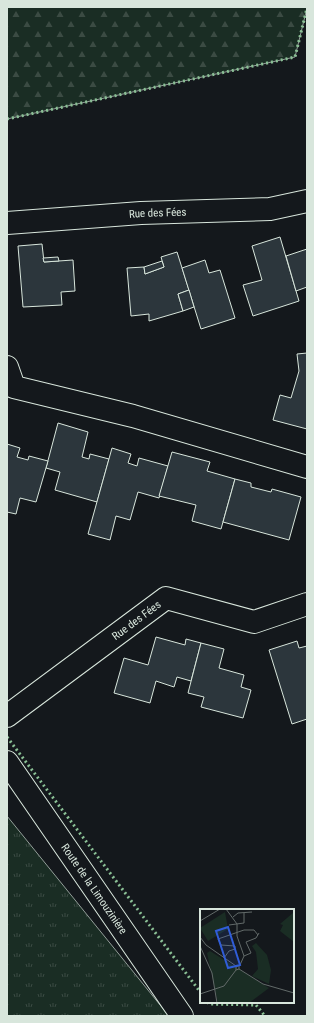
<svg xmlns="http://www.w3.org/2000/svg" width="314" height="1023" font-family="'Roboto Condensed',sans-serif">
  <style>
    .grass { fill: url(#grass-tufts); stroke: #939e99 }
    .forest { fill: url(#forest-firs); stroke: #939e99 }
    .building { fill: #2c363c; stroke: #d8e6dc }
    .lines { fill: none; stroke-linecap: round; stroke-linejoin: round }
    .street-casing { stroke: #d8e6dc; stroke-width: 24 }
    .secondary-casing { stroke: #d8e6dc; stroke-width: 24 }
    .street { stroke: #14181c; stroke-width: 22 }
    .secondary { stroke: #14181c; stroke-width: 22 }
    .hedge { stroke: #8ac095; stroke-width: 3; stroke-dasharray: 2 3; stroke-linecap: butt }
    .labels { text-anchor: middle; stroke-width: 3; stroke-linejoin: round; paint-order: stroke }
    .street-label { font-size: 11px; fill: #d8e6dc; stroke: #14181c }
    .inset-road { fill: none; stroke: #626a69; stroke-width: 1 }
    .view { fill: #305dd8; fill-opacity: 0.15; stroke: #305dd8; stroke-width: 2 }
    .inset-edge { fill: none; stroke: #d8e6dc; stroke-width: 2 }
  </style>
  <defs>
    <pattern id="grass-tufts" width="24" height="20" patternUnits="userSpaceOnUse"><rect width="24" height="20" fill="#1a2d24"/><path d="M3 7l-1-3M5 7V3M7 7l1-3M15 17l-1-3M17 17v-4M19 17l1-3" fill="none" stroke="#3b4b43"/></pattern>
    <pattern id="forest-firs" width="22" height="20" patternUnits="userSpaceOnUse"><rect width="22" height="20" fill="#1a2d24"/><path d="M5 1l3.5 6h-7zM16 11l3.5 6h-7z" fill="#3b4b43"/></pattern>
  </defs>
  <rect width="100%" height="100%" fill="#14181c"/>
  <path class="grass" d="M7,816L169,1016H7Z"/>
  <path class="forest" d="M7,7H307V8L295,57L7,119Z"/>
  <g class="building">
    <path d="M280,237L299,301L253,316L243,285L262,280L252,246Z"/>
    <path d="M42,244L44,262L73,260L75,291L61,292L62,305L23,307L18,246Z"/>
    <path d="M307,249V287L296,291L286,256Z"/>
    <path d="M177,252L189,290L178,294L183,311L149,321V314L131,316L127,268L144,267L145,274L164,267L161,257Z"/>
    <path d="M58,257L59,261L44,262L43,258Z"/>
    <path d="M205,260L209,273L220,270L235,318L201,329L182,268Z"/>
    <path d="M162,261L164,267L145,274L144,267Z"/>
    <path d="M189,290L194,307L183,311L178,294Z"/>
    <path d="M307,353V429L273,420L280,395L291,398L299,371L297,354Z"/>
    <path d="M58,423L88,432L82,457L89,459L90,454L109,459L97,502L55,490L60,472L46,468Z"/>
    <path d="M7,444L20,448L17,457L28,460L29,456L48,461L36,502L20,498L16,514L7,512Z"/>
    <path d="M112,448L131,454L128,463L137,466L139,458L168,466L159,498L138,492L130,520L116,516L110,540L88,534Z"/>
    <path d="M172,452L210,462L207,471L235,479L221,529L192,521L196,505L159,496Z"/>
    <path d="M235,479L251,483V487L271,492L272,489L301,497L289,540L223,522Z"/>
    <path d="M156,637L185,645L186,639L201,643L191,681L177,677L174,687L156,681L150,703L114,693L124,658L148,665Z"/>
    <path d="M297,641L299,648L307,646V719L292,724L269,650Z"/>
    <path d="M201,643L224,649L219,668L244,675L241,687L251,690L243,718L201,707L204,697L188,693Z"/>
  </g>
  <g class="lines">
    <defs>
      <g id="street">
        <path id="s1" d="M7,223L141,213L270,209L307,201"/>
        <path d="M7,367L14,387L133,416L307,467"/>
        <path id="s2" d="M7,716L166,598L254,622L307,604"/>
      </g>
      <g id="secondary">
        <path id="s3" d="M7,762L182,1016"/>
      </g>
    </defs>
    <use href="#street" class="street-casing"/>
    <use href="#secondary" class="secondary-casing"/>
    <use href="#street" class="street"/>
    <use href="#secondary" class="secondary"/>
    <g class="hedge">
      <path d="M7,119L295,57L307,8"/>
      <path d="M7,737L201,993"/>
      <path d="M207,1002L209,1004L256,1005L265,1016"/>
    </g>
  </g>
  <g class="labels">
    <g class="street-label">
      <text dy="4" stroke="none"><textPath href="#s1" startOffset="151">Rue des Fées</textPath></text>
      <text dy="4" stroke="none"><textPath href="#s2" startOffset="161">Rue des Fées</textPath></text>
      <text dy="4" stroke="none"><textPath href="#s3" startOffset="154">Route de la Limouzinière</textPath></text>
    </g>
  </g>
  <g transform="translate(200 909)">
    <rect width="94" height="94" fill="#14181c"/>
    <path d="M10,42L69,79L49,94H18L7,44Z" fill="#1a2d24"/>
    <path d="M25,3L28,20L8,32L0,19ZM94,3V33L80,22L83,16L80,15ZM56,34L67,46L71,61L69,75L52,67L58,60L56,43L52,37Z" fill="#1a2d24"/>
    <path class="inset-road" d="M26,0L37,15V27L44,47L40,56L36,58V61L39,60V57M33,8L38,4L52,3M0,12L20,0M29,16L44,14V4M0,28L6,36L36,57M0,37L12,64L17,94M44,47L51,44L46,33L56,29L59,24M24,49L29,42L35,40V37L21,36L18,30L44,21H54L58,26M39,60L63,75L94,84M0,85L24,77L36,61"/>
    <path class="view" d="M28,18L40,56L28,59L16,22Z"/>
    <rect width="94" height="94" class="inset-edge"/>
  </g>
  <rect width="314" height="1023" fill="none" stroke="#d8e6dc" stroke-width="16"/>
</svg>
